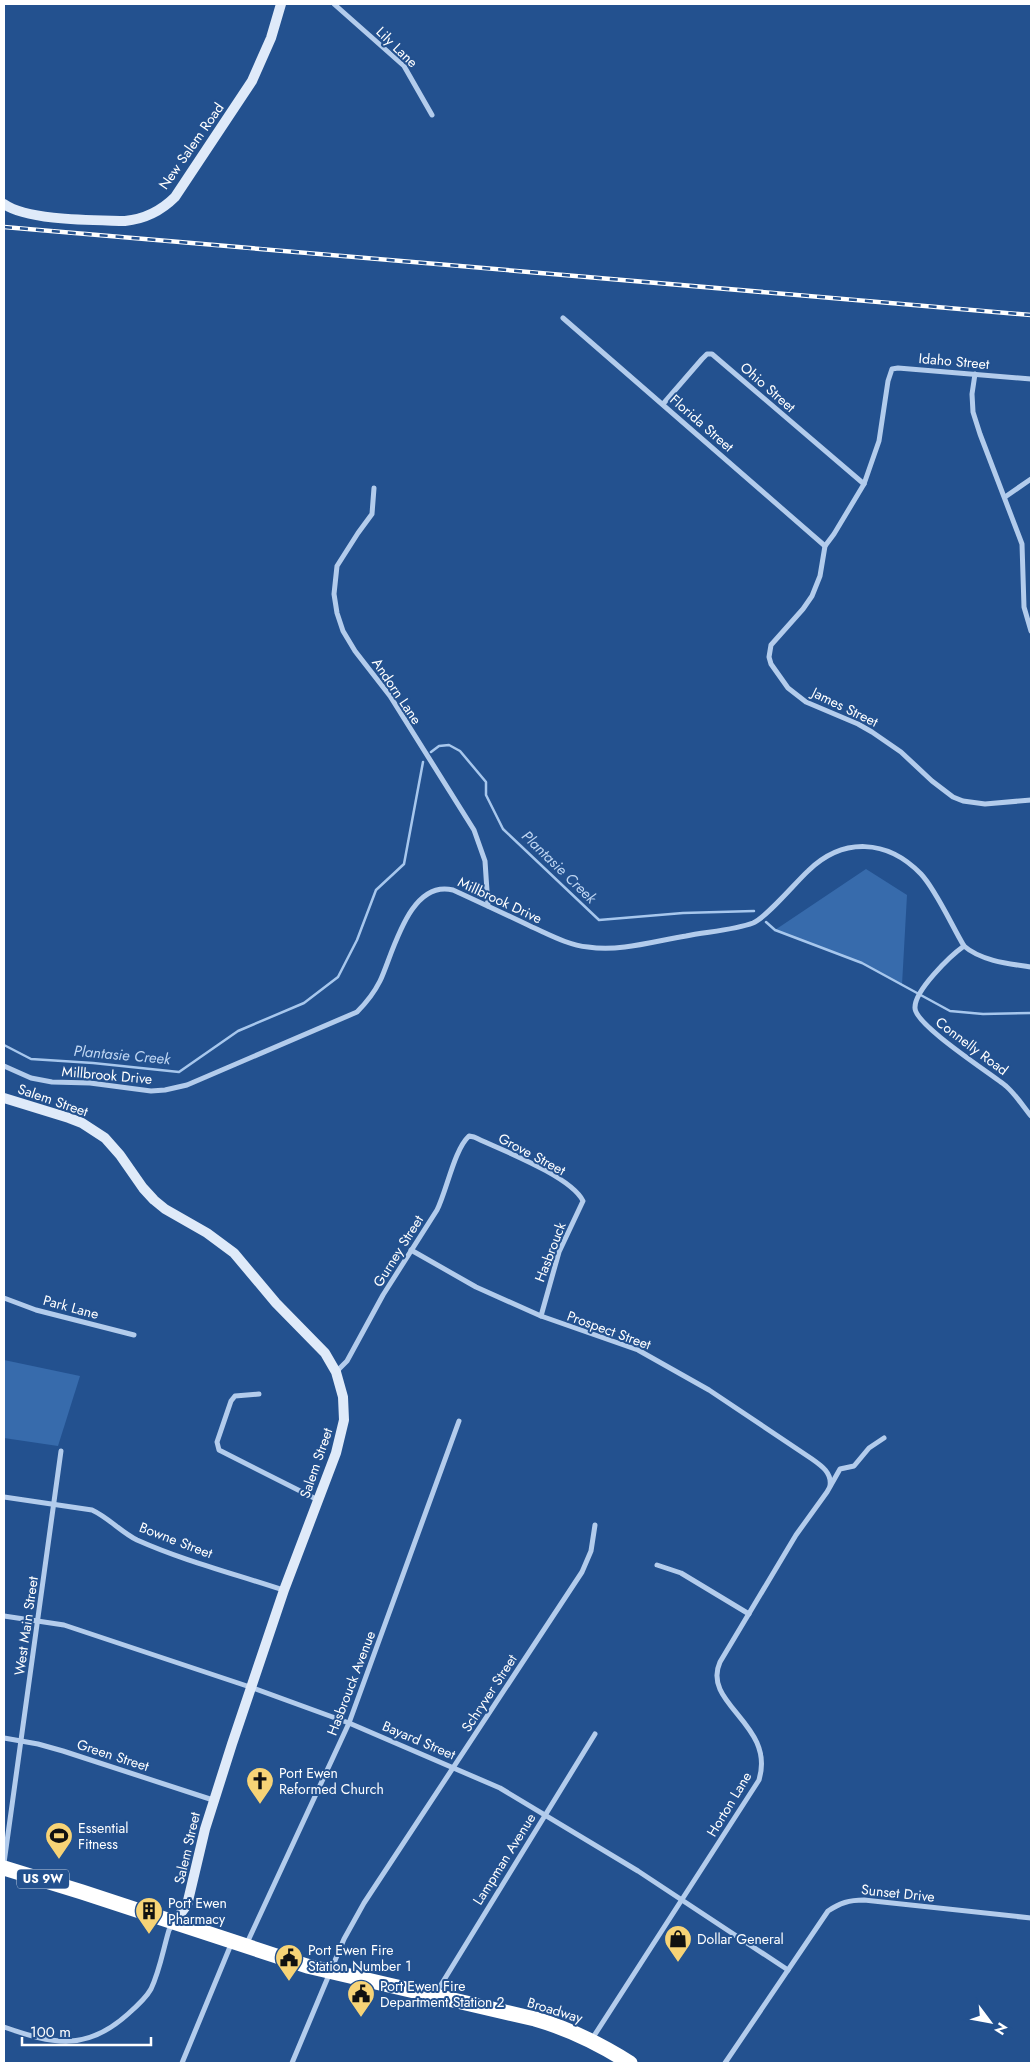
<svg xmlns="http://www.w3.org/2000/svg" width="1035" height="2067" font-family="Jost,sans-serif">
  <style>
    .green { fill: #376bac }
    .lines { fill: none; stroke-linecap: round; stroke-linejoin: round }
    .stream { stroke: #a7c7ed; stroke-width: 2.5 }
    .street { stroke: #b3ccec; stroke-width: 5 }
    .secondary { stroke: #dfeaf9; stroke-width: 10 }
    .highway { stroke: #fff; stroke-width: 15 }
    .rail-casing { stroke: #fff; stroke-width: 4.5 }
    .rail { stroke: #23518f; stroke-width: 2.5; stroke-dasharray: 8; stroke-linecap: butt }
    .labels { text-anchor: middle; stroke-width: 4; stroke-linejoin: round; paint-order: stroke }
    .shield { fill: #23518f; stroke: #bdcbdd; stroke-width: 1 }
    .shield-label { font-size: 12px; font-weight: bold; fill: #fff }
    .street-label { font-size: 14px; fill: #fff; stroke: #23518f }
    .poi-label { font-size: 14px; fill: #fff; stroke: #23518f; text-anchor: start }
    .water-label { font-size: 15px; font-style: italic; fill: #bfd6f3; stroke: #23518f }
  </style>
  <rect width="100%" height="100%" fill="#23518f"/>
  <g class="green">
    <path d="M866,869L907,895L902,985L862,963L775,930Z"/>
    <path d="M4,1360L80,1376L58,1446L4,1438Z"/>
  </g>
  <g class="lines">
    <g class="stream">
      <path d="M431,752L439,746L449,745L460,751L486,782V795L503,829L599,920L683,913L754,911"/>
      <path d="M766,922L775,930L862,963L950,1011L983,1014L1031,1013"/>
      <path d="M4,1045L31,1059L93,1063L179,1072L238,1031L304,1003L338,977L357,940L376,890L404,864L423,762"/>
    </g>
    <g class="street">
      <path d="M334,4L404,66L432,115"/>
      <path d="M563,318L825,546"/>
      <path d="M975,374L972,394L973,412L980,434L1022,544L1024,607L1031,631"/>
      <path d="M1031,379L898,368L892,369L888,381L879,441L864,484L834,534L825,546L820,576L812,596L803,609L771,645L769,657L771,664L788,688L806,702L858,724L872,732L901,752L932,781L953,797L963,801L985,804L1031,800"/>
      <path d="M663,404L702,359L707,354H712L864,484"/>
      <path d="M374,488L372,514L358,533L337,566L334,594L337,613L343,631L355,651L390,696L474,830L485,861L488,906"/>
      <path d="M1005,497L1031,479"/>
      <path d="M964,946C950,956 914,991 915,1008C915,1025 990,1073 1006,1086C1016,1095 1023,1106 1031,1116"/>
      <path d="M4,1066L31,1078L52,1082L90,1083L151,1091L165,1090L187,1085L357,1012C366,1003 374,993 380,981C393,954 409,879 453,890C479,902 505,914 532,927C550,935 568,945 588,947C620,952 655,941 686,936C705,932 735,930 753,923C767,917 795,883 808,871C843,837 887,839 921,874C936,890 952,926 964,946C981,961 1010,964 1031,967"/>
      <path d="M411,1250L476,1287L541,1316L638,1350L709,1390L812,1459C822,1466 832,1473 830,1486"/>
      <path d="M4,1298L36,1310L134,1335"/>
      <path d="M336,1372L347,1361L383,1295L437,1210C447,1190 454,1150 469,1136L474,1137C499,1149 571,1176 583,1201L559,1252L541,1316"/>
      <path d="M259,1394L235,1396L231,1401L217,1442L219,1450L318,1500"/>
      <path d="M4,1497L92,1510C109,1518 121,1532 137,1540C184,1561 235,1574 283,1590"/>
      <path d="M657,1565L681,1573L749,1614"/>
      <path d="M4,1616L64,1625L250,1687L349,1723L500,1788L638,1871L788,1970"/>
      <path d="M4,1738L38,1744L63,1751L213,1800"/>
      <path d="M4,1863L61,1451"/>
      <path d="M247,1943L349,1723L459,1421"/>
      <path d="M436,1993L595,1734"/>
      <path d="M4,2027C53,2044 86,2052 128,2014C136,2007 146,1998 151,1989C160,1970 163,1950 169,1930L173,1924"/>
      <path d="M592,2039L759,1780C776,1724 701,1704 720,1662L796,1535L827,1492L840,1469L854,1466L869,1448L884,1438"/>
      <path d="M182,2063L232,1942"/>
      <path d="M292,2063L344,1939L364,1903L582,1572L591,1551L595,1525"/>
      <path d="M725,2063L828,1911C840,1903 849,1900 864,1900L1031,1918"/>
    </g>
    <g class="secondary">
      <path d="M4,204C28,221 95,220 125,221C145,219 161,211 175,197L252,81L271,38L281,4"/>
      <path d="M4,1098L69,1118L82,1123L105,1138L120,1155L143,1188L154,1200L165,1209L207,1233L234,1253L276,1303L325,1353L336,1372L343,1397L344,1420L336,1453L284,1590L232,1744L205,1829L187,1905L174,1922"/>
    </g>
    <path class="highway" d="M4,1868L82,1892L307,1966L535,2019C570,2029 600,2044 630,2063"/>
    <defs>
      <path id="rail" d="M4,227L1031,315"/>
    </defs>
    <use href="#rail" class="rail-casing"/>
    <use href="#rail" class="rail"/>
  </g>
  <defs>
    <symbol id="church-pin" viewBox="-11 -11 22 30"><path d="M0 17L-7.5 6A9.5 9.5 0 1 1 7.5 6Z" fill="#f7d376" stroke="#23518f"/><path d="M-1.2-6h2.4v3.5h3.3v2.4h-3.3V6h-2.4V-.1h-3.3v-2.4h3.3Z" fill="#111"/></symbol>
    <symbol id="stadium-pin" viewBox="-11 -11 22 30"><path d="M0 17L-7.5 6A9.5 9.5 0 1 1 7.5 6Z" fill="#f7d376" stroke="#23518f"/><path d="M0-5a6.5 5 0 1 0 0 10a6.5 5 0 1 0 0-10ZM-3.5-1.8h7v3.6h-7Z" fill="#111"/></symbol>
    <symbol id="building-pin" viewBox="-11 -11 22 30"><path d="M0 17L-7.5 6A9.5 9.5 0 1 1 7.5 6Z" fill="#f7d376" stroke="#23518f"/><path d="M-4-6H4V6H1V3H-1V6H-4ZM-2.5-4.3h1.7v1.8h-1.7ZM.8-4.3h1.7v1.8H.8ZM-2.5-1h1.7V.8h-1.7ZM.8-1h1.7V.8H.8Z" fill="#111"/></symbol>
    <symbol id="shop-pin" viewBox="-11 -11 22 30"><path d="M0 17L-7.5 6A9.5 9.5 0 1 1 7.5 6Z" fill="#f7d376" stroke="#23518f"/><path d="M-5-2.5h2.3a2.7 3.5 0 0 1 5.4 0H5L5.5 6h-11ZM-1.5-2.5h3a1.5 2.3 0 0 0-3 0Z" fill="#111"/></symbol>
    <symbol id="civic-pin" viewBox="-11 -11 22 30"><path d="M0 17L-7.5 6A9.5 9.5 0 1 1 7.5 6Z" fill="#f7d376" stroke="#23518f"/><path d="M-.6-6.5H3V-4.5H.6V-3L4-1V1h2V6H-6V1h2V-1L-.6-3ZM-1.2 2.5V6h2.4V2.5Z" fill="#111"/></symbol>
  </defs>
  <g fill-rule="evenodd">
    <use href="#church-pin" x="244" y="1765" width="32" height="43"/>
    <use href="#stadium-pin" x="43" y="1820" width="32" height="43"/>
    <use href="#building-pin" x="133" y="1895" width="32" height="43"/>
    <use href="#shop-pin" x="662" y="1923" width="32" height="43"/>
    <use href="#civic-pin" x="273" y="1942" width="32" height="43"/>
    <use href="#civic-pin" x="345" y="1978" width="32" height="43"/>
  </g>
  <g class="labels">
    <rect class="shield" x="17" y="1869.5" width="52" height="19" rx="4"/>
    <g class="shield-label">
      <text x="43" y="1883">US 9W</text>
    </g>
    <g class="street-label">
      <text transform="translate(397 47) rotate(44)" y="5">Lily Lane</text>
      <text transform="translate(191 146) rotate(-55)" y="5">New Salem Road</text>
      <text transform="translate(954 361) rotate(5)" y="5">Idaho Street</text>
      <text transform="translate(768 387) rotate(41)" y="5">Ohio Street</text>
      <text transform="translate(702 423) rotate(41)" y="5">Florida Street</text>
      <text transform="translate(397 691) rotate(56)" y="5">Andorn Lane</text>
      <text transform="translate(845 707) rotate(26)" y="5">James Street</text>
      <text transform="translate(500 900) rotate(25)" y="5">Millbrook Drive</text>
      <text transform="translate(972 1046) rotate(37)" y="5">Connelly Road</text>
      <text transform="translate(107 1075) rotate(5)" y="5">Millbrook Drive</text>
      <text transform="translate(53 1100) rotate(19)" y="5">Salem Street</text>
      <text transform="translate(532 1154) rotate(28)" y="5">Grove Street</text>
      <text transform="translate(398 1251) rotate(-58)" y="5">Gurney Street</text>
      <text transform="translate(550 1252) rotate(-69)" y="5">Hasbrouck</text>
      <text transform="translate(71 1307) rotate(15)" y="5">Park Lane</text>
      <text transform="translate(609 1330) rotate(20)" y="5">Prospect Street</text>
      <text transform="translate(316 1463) rotate(-71)" y="5">Salem Street</text>
      <text transform="translate(176 1540) rotate(21)" y="5">Bowne Street</text>
      <text transform="translate(26 1626) rotate(-82)" y="5">West Main Street</text>
      <text transform="translate(351 1683) rotate(-69)" y="5">Hasbrouck Avenue</text>
      <text transform="translate(489 1693) rotate(-57)" y="5">Schryver Street</text>
      <text transform="translate(419 1740) rotate(23)" y="5">Bayard Street</text>
      <text transform="translate(113 1755) rotate(18)" y="5">Green Street</text>
      <text transform="translate(729 1804) rotate(-59)" y="5">Horton Lane</text>
      <text transform="translate(187 1848) rotate(-77)" y="5">Salem Street</text>
      <text transform="translate(504 1859) rotate(-58)" y="5">Lampman Avenue</text>
      <text transform="translate(898 1893) rotate(6)" y="5">Sunset Drive</text>
      <text transform="translate(555 2010) rotate(17)" y="5">Broadway</text>
    </g>
    <g class="poi-label">
      <text x="279" y="1778">Port Ewen<tspan x="279" dy="16">Reformed Church</tspan></text>
      <text x="78" y="1833">Essential<tspan x="78" dy="16">Fitness</tspan></text>
      <text x="168" y="1908">Port Ewen<tspan x="168" dy="16">Pharmacy</tspan></text>
      <text x="697" y="1944">Dollar General</text>
      <text x="308" y="1955">Port Ewen Fire<tspan x="308" dy="16">Station Number 1</tspan></text>
      <text x="380" y="1991">Port Ewen Fire<tspan x="380" dy="16">Department Station 2</tspan></text>
    </g>
    <g class="water-label">
      <text transform="translate(559 867) rotate(44)" y="5">Plantasie Creek</text>
      <text transform="translate(122 1055) rotate(5)" y="5">Plantasie Creek</text>
    </g>
  </g>
  <rect width="1035" height="2067" fill="none" stroke="#ffffff" stroke-width="10"/>
  <g transform="translate(990 2022) rotate(122)" stroke="#23518f" stroke-width="4" paint-order="stroke">
  <path d="M0-4L9 19L0 12L-9 19Z" fill="#ffffff"/>
  <text y="-8" font-size="14" font-weight="bold" text-anchor="middle" fill="#ffffff">N</text>
  </g>
  <path d="M22 2037v8h129v-8" fill="none" stroke="#ffffff" stroke-width="2.5"/>
  <text x="30" y="2037" font-size="15" fill="#ffffff" stroke="#23518f" stroke-width="4" paint-order="stroke">100 m</text>
</svg>
